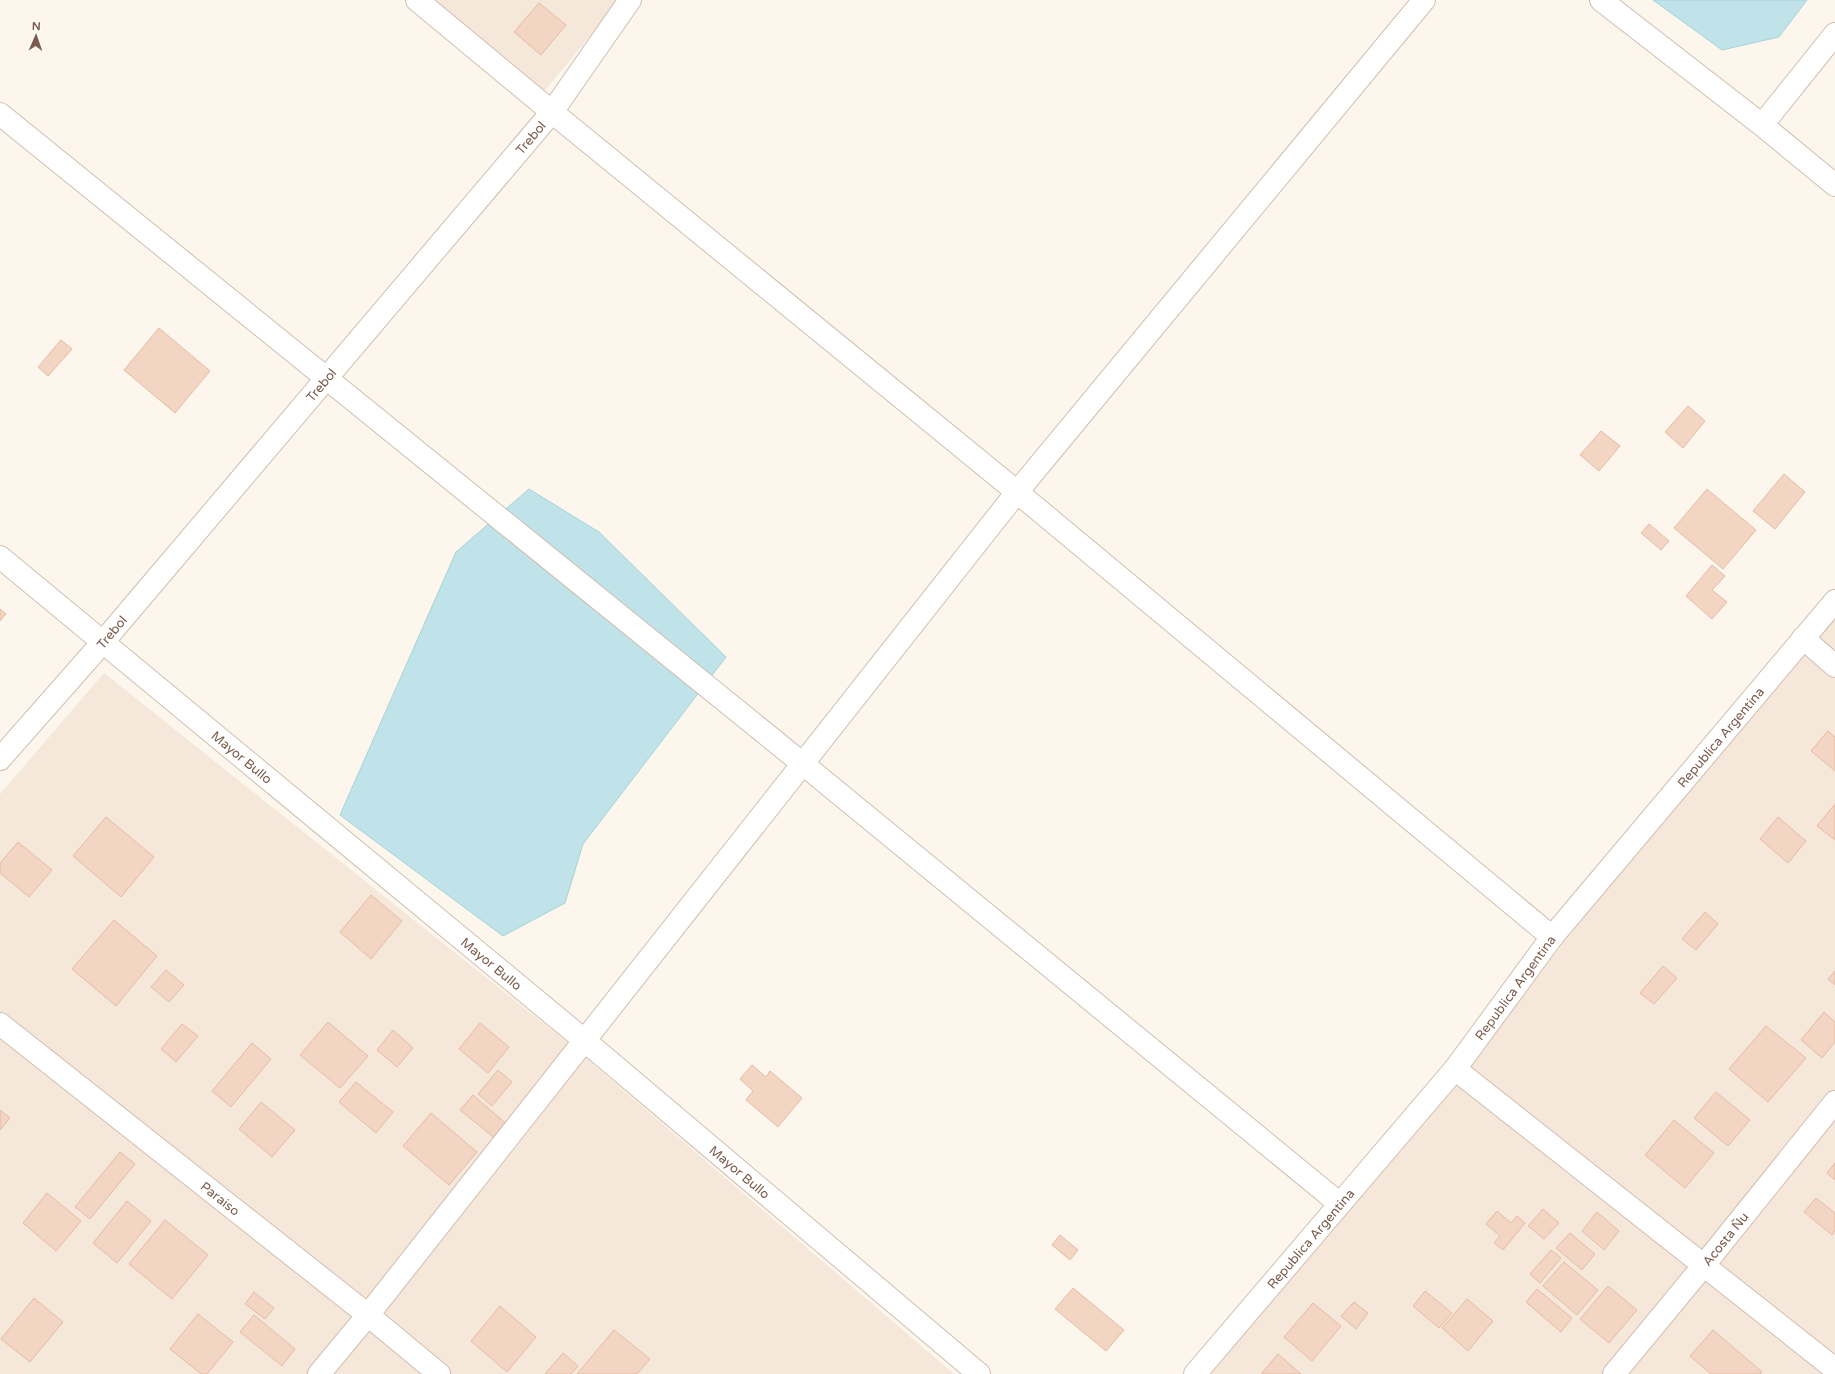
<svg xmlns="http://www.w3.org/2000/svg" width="1835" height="1374" font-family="'Varela Round',sans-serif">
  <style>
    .residential { fill: #f5e8da }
    .water { fill: #bfe3e8; stroke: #a5d3da }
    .building { fill: #f3d5c3; stroke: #e6bba3 }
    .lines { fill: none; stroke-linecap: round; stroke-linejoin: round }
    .minor-casing { stroke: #d1beb0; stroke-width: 24 }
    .minor { stroke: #fff; stroke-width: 22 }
    .labels { text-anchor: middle; stroke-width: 3; stroke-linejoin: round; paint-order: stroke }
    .street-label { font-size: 13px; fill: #7a5c4d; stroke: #fffaf3 }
  </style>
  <rect width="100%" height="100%" fill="#fdf6ec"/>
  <g class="residential">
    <path d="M434,0H620L542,94Z"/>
    <path d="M1835,611V1374H1211Z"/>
    <path d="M104,673L567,1042L954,1374H0V794Z"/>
  </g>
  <g class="water">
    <path d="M1653,0H1807L1779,37L1722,50Z"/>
    <path d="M529,489L599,532L726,657L583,844L565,903L503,936L340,815L456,552Z"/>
  </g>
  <g class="building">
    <path d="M539,3L566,25L541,55L514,32Z"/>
    <path d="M159,328L210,371L175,413L124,370Z"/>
    <path d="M61,340L72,349L48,376L38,367Z"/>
    <path d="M1688,406L1705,421L1683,448L1665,432Z"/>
    <path d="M1601,431L1620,446L1599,471L1580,455Z"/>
    <path d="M1784,474L1805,492L1775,529L1753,511Z"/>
    <path d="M1707,489L1756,530L1723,569L1674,528Z"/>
    <path d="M1649,524L1669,541L1661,550L1641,533Z"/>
    <path d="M1712,565L1725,576L1712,590L1727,602L1712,619L1686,596Z"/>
    <path d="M0,609L6,614L0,621Z"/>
    <path d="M1828,731L1835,737V771L1811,751Z"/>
    <path d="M1835,804V840L1817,826Z"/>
    <path d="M106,817L154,857L121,897L73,856Z"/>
    <path d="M1778,817L1806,841L1788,863L1760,839Z"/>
    <path d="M18,842L52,870L29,897L0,873V863Z"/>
    <path d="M371,895L402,921L371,959L340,932Z"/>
    <path d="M1705,912L1718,924L1696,950L1682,939Z"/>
    <path d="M114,920L157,956L116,1006L72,969Z"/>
    <path d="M1663,966L1677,978L1654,1004L1640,993Z"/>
    <path d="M166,970L184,985L169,1002L151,987Z"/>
    <path d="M1835,971V985L1828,979Z"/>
    <path d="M1824,1012L1835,1022V1042L1822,1058L1801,1040Z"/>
    <path d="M328,1022L368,1056L340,1088L300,1055Z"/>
    <path d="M480,1023L509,1047L488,1073L459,1049Z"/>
    <path d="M182,1024L198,1036L176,1062L161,1049Z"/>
    <path d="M1766,1026L1806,1058L1768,1102L1729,1069Z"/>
    <path d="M393,1030L413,1048L397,1067L377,1050Z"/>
    <path d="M252,1043L271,1059L231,1107L212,1091Z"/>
    <path d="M752,1065L766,1077L770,1071L802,1098L778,1127L746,1100L753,1091L740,1079Z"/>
    <path d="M498,1070L512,1082L492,1106L478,1094Z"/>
    <path d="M356,1082L393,1112L376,1133L339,1102Z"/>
    <path d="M1716,1092L1750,1120L1728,1146L1694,1118Z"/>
    <path d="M473,1095L509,1126L497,1140L460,1110Z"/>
    <path d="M261,1102L295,1130L272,1157L239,1129Z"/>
    <path d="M0,1110L10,1118L0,1130Z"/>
    <path d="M431,1113L477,1152L449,1185L403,1146Z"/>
    <path d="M1674,1120L1714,1153L1685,1188L1645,1155Z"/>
    <path d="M120,1152L135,1164L90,1219L75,1207Z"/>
    <path d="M1835,1163V1180L1827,1173Z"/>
    <path d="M47,1193L81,1221L56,1251L23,1223Z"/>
    <path d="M1816,1198L1835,1213V1231L1832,1235L1804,1212Z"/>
    <path d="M127,1201L151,1221L117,1263L93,1243Z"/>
    <path d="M1543,1209L1559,1223L1544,1239L1528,1226Z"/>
    <path d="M1497,1211L1511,1223L1517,1216L1525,1223L1503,1250L1494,1243L1500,1236L1486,1224Z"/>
    <path d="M1597,1212L1619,1231L1604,1250L1582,1231Z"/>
    <path d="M165,1220L208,1255L172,1299L129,1264Z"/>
    <path d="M1570,1233L1595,1254L1582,1270L1556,1248Z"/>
    <path d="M1060,1235L1078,1250L1070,1260L1052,1245Z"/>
    <path d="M1551,1250L1561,1258L1540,1283L1530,1274Z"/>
    <path d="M1564,1262L1598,1290L1577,1315L1543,1286Z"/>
    <path d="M1608,1286L1637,1310L1609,1343L1580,1319Z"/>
    <path d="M1073,1288L1124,1330L1106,1351L1055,1309Z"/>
    <path d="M1537,1289L1572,1318L1561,1332L1526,1302Z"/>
    <path d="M1425,1291L1452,1313L1439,1328L1413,1306Z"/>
    <path d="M254,1292L274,1308L265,1319L245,1304Z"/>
    <path d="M34,1298L63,1322L30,1362L1,1339Z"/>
    <path d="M1467,1299L1493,1321L1468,1351L1442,1328Z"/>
    <path d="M1354,1302L1368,1313L1356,1329L1341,1316Z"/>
    <path d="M1313,1303L1341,1326L1312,1361L1284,1337Z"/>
    <path d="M500,1306L536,1337L507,1372L471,1341Z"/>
    <path d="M198,1314L233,1342L207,1374H201L170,1349Z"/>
    <path d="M254,1315L295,1349L282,1366L240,1332Z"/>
    <path d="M614,1330L650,1359L637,1374H577Z"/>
    <path d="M1713,1330L1762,1372L1760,1374H1711L1690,1356Z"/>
    <path d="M563,1353L578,1366L571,1374H545Z"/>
    <path d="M1278,1354L1301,1374H1261Z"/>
  </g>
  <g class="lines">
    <defs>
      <g id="minor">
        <path d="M417,0L552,112L1017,492L1552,937"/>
        <path d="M1601,0L1762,125L1835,185"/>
        <path d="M0,114L803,764L1340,1204"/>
        <path d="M1762,125L1835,34"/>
        <path id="s1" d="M0,557L584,1040L979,1374"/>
        <path d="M1803,638L1835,666"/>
        <path id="s2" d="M0,759L103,642L552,112L630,0"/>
        <path id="s3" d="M0,1024L368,1315L439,1374"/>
        <path d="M1455,1069L1835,1369"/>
        <path d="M319,1374L368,1315L1017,492L1424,0"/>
        <path id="s4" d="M1195,1374L1455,1069L1552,937L1835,601"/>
        <path id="s5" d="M1614,1374L1704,1265L1835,1102"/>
      </g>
    </defs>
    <use href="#minor" class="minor-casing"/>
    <use href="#minor" class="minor"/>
  </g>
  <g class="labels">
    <g class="street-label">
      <text dy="5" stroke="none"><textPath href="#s2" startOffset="817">Trebol</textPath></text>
      <text dy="5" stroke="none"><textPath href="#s2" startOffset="493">Trebol</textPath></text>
      <text dy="5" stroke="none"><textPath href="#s2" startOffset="169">Trebol</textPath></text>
      <text dy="5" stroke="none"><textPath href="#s4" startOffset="826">Republica Argentina</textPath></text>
      <text dy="5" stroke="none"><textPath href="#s1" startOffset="314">Mayor Bullo</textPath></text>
      <text dy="5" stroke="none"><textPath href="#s1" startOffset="638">Mayor Bullo</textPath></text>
      <text dy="5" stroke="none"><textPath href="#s4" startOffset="502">Republica Argentina</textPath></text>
      <text dy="5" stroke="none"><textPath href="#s1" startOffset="962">Mayor Bullo</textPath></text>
      <text dy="5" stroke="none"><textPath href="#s3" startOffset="281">Paraiso</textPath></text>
      <text dy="5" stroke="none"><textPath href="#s4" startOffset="178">Republica Argentina</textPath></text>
      <text dy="5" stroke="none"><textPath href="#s5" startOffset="175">Acosta Ñu</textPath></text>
    </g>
  </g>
  <g transform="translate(36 36) rotate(2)" stroke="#fffaf3" stroke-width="3" paint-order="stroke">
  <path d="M0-3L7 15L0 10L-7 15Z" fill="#7a5c4d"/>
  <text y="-6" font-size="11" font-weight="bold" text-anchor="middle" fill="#7a5c4d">N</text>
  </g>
</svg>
